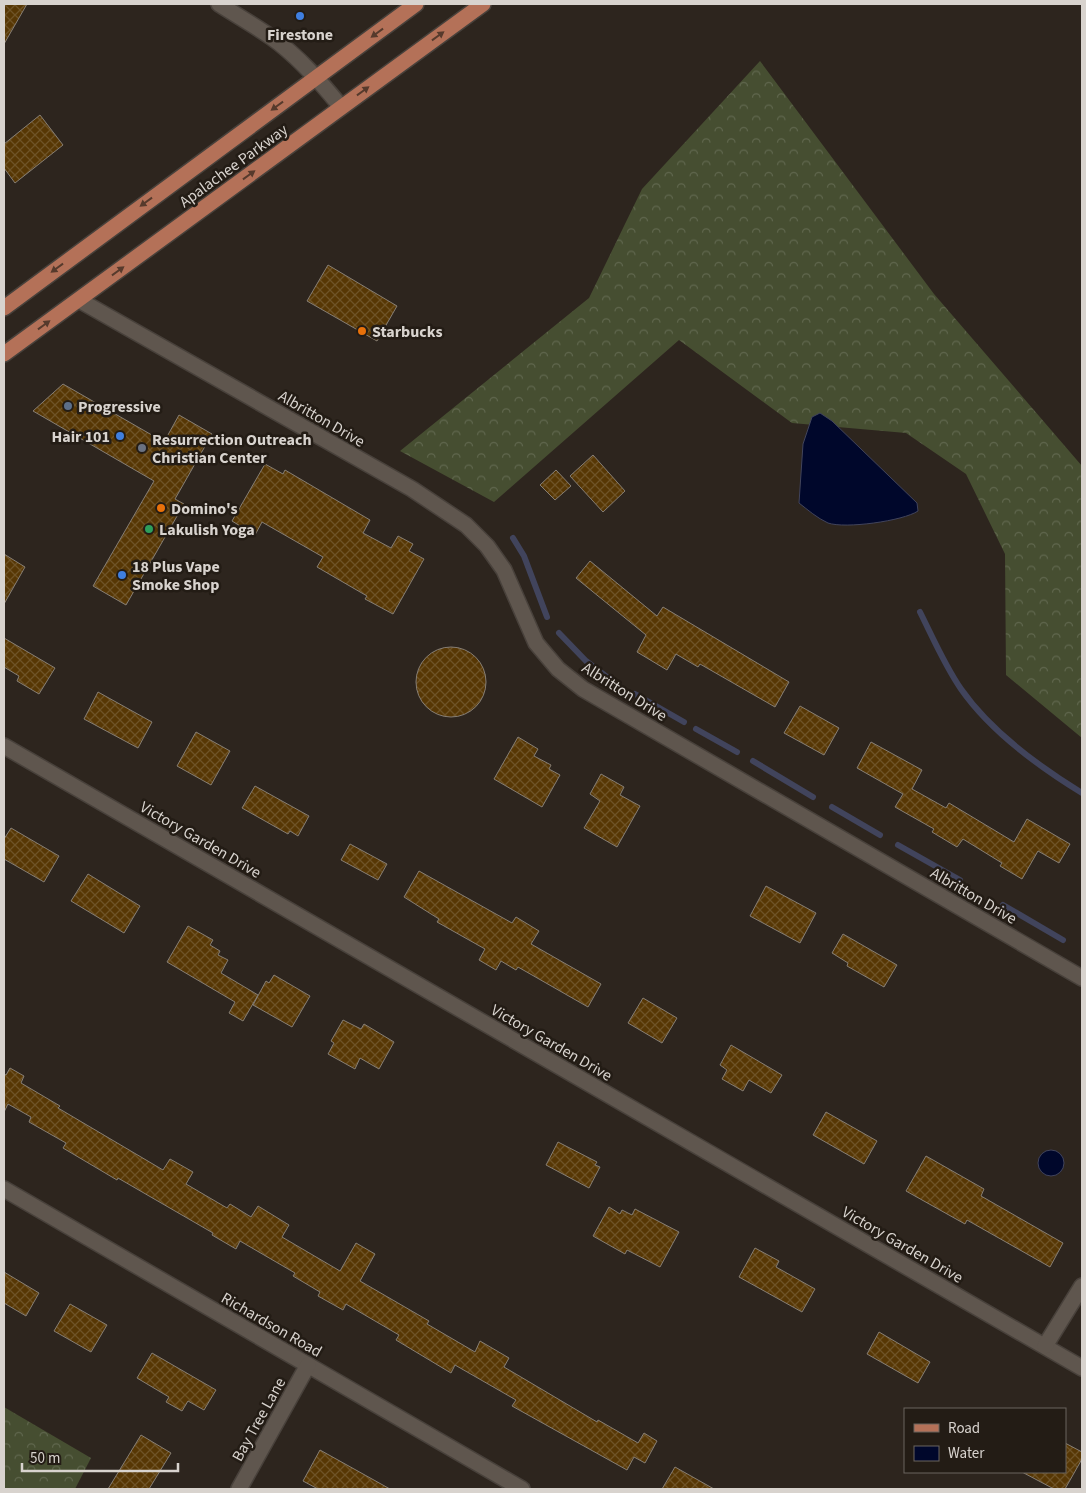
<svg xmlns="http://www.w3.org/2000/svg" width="1086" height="1493" font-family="'Source Sans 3',sans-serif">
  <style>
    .forest { fill: url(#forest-crowns) }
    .water { fill: #00072b; stroke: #41445c }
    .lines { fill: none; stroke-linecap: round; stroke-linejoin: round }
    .stream { stroke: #41445c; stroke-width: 6 }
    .building { fill: url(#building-cross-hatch); stroke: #867e74 }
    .street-casing { stroke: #48413b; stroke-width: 18 }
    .secondary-casing { stroke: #48413b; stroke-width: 18 }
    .primary-casing { stroke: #48413b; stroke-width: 18 }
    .street { stroke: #5f564e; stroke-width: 15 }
    .secondary { stroke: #5f564e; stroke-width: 15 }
    .primary { stroke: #b47158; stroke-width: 15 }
    .oneway { fill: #563a2c }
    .shop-dot { fill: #3f7fe0; stroke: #231c15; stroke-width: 2 }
    .food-dot { fill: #e8710a; stroke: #231c15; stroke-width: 2 }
    .service-dot { fill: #5c6f8a; stroke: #231c15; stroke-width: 2 }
    .worship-dot { fill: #6b7280; stroke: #231c15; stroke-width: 2 }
    .leisure-dot { fill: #2e9e5b; stroke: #231c15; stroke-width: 2 }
    .labels { text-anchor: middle; stroke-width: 5; stroke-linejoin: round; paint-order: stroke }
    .poi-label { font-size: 16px; font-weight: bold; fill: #d8d3ce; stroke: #231c15; text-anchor: start }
    .street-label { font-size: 16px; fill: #d8d3ce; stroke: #231c15 }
  </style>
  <defs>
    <pattern id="forest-crowns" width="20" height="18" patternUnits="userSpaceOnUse" patternTransform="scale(1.25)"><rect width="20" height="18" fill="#464e31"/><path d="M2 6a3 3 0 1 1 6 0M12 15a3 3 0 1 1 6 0" fill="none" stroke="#60674e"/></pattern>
    <pattern id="building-cross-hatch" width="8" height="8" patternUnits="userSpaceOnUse" patternTransform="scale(1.25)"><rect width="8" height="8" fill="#573704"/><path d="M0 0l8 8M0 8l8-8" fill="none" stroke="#6e5327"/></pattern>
  </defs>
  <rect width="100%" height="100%" fill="#2d251e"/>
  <g class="forest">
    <path d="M760,61L934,294L1082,466V738L1006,675L1005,554L966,474L906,433L792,423L679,340L494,502L400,451L589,298L642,189Z"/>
    <path d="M4,1407L91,1458L75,1489H4Z"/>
  </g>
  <g class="water">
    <path d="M820,413L832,421L917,503L918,511C903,521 845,529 828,523C817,518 808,510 799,503L803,444L812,417Z"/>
    <circle cx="1051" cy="1163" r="13"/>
  </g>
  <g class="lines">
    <g class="stream">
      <path d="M513,538L524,556L547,617"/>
      <path d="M920,612C933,638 945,666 961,689C991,732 1038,766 1082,793"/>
      <path d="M559,633L586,661L612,681"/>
      <path d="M635,694L684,722"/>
      <path d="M696,729L737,752"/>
      <path d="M753,761L813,797"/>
      <path d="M832,807L880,835"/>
      <path d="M898,845L960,880"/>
      <path d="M1003,905L1063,940"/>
    </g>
  </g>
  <g class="building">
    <path d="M4,4H27L4,44Z"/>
    <path d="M40,115L63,145L15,183L4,168V144Z"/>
    <path d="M328,265L397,306L377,341L307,301Z"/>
    <path d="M63,384L164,442L179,415L212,434L175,499L184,504L126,605L93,586L154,481L33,411Z"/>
    <path d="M593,455L625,491L603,512L570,476Z"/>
    <path d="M265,464L283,474L285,470L370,520L363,533L391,548L398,536L413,544L409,551L424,559L393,614L365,599L367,596L317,567L323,557L262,522L255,535L232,521Z"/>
    <path d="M556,470L571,486L555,500L540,485Z"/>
    <path d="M4,554L25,567L4,604Z"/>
    <path d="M590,561L657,616L663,607L789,682L775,707L700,664L698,667L676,654L667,670L637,652L646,635L576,578Z"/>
    <path d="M4,638L55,668L39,694L17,681L19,676L4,667Z"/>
    <circle cx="451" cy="682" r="35"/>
    <path d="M98,692L152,722L138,748L84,719Z"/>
    <path d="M800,706L839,728L824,755L784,733Z"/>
    <path d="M196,732L230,751L211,785L177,766Z"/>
    <path d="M518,737L538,749L534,756L551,765L549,769L560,775L542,807L494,779Z"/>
    <path d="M871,742L922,770L912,789L946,808L949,803L1014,842L1027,819L1070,844L1059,863L1038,851L1022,879L1000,866L1002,863L963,839L957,847L932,832L934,829L895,807L903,794L857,768Z"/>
    <path d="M601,774L624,787L620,795L640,806L617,847L584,828L600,801L590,794Z"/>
    <path d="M255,786L309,816L298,836L290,831L288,834L242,808Z"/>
    <path d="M11,828L59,856L44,882L4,859V839Z"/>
    <path d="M350,844L387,864L378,880L341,860Z"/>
    <path d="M419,871L512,923L516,917L539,931L531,944L601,984L588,1007L518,967L516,970L501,961L496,970L479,960L485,949L437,922L439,919L404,897Z"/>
    <path d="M88,874L140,906L124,933L71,901Z"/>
    <path d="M766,886L816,913L800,943L750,916Z"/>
    <path d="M188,926L213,940L210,945L220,951L218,955L228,960L221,973L258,995L243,1021L229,1013L235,1002L167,962Z"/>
    <path d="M843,934L897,965L884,987L847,966L848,963L832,953Z"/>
    <path d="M274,975L310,996L292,1027L253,1005L266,981L269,983Z"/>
    <path d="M643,998L677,1018L662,1043L628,1023Z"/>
    <path d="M343,1020L361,1029L364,1024L394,1042L379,1069L360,1058L355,1069L328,1054L334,1043L331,1041Z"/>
    <path d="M731,1045L782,1075L771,1093L749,1080L743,1091L722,1079L727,1070L720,1065Z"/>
    <path d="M10,1068L24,1076L21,1083L60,1106L58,1108L163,1170L170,1159L193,1172L186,1184L227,1208L230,1204L251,1217L258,1206L289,1225L282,1237L340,1271L356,1243L375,1254L360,1281L429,1321L427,1324L475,1352L480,1341L509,1358L504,1367L597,1422L598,1420L638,1443L644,1433L657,1441L645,1463L634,1457L627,1470L512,1406L516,1400L455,1365L451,1373L396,1340L399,1335L346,1304L343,1310L318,1296L320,1292L293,1276L295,1273L240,1241L236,1249L212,1235L213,1233L118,1178L117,1180L63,1148L66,1143L29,1122L31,1117L8,1104L4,1112V1074L6,1075Z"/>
    <path d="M826,1112L877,1141L864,1164L813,1135Z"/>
    <path d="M558,1142L597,1162L595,1165L600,1167L589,1188L546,1165Z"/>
    <path d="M926,1156L984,1189L981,1196L1063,1243L1050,1267L967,1220L965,1224L906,1191Z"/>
    <path d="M609,1207L620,1214L622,1210L632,1215L635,1209L679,1232L660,1267L627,1250L625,1254L593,1236Z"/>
    <path d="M755,1248L779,1261L776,1267L815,1289L802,1312L739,1277Z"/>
    <path d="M4,1272L39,1293L26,1316L4,1303Z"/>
    <path d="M70,1304L107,1325L91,1352L54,1331Z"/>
    <path d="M879,1332L930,1362L918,1383L867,1354Z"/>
    <path d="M152,1353L216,1390L204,1410L188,1401L182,1411L166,1402L169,1397L137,1378Z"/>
    <path d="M141,1435L171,1453L149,1489H108Z"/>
    <path d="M1065,1443L1082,1452V1459L1065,1489H1054L1022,1472H1065Z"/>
    <path d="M320,1450L390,1489H318L303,1481Z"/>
    <path d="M675,1467L714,1489H662Z"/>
  </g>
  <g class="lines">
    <defs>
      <g id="street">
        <path d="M79,300L412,489L466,525L487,546L504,570L536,643L558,669L583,689L1082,978"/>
        <path d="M4,746L1082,1368"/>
        <path d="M4,1189L522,1489"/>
        <path d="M1045,1346L1082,1286"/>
        <path d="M239,1489L308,1365"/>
      </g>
      <path id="secondary" d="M219,4C236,15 254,25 271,37C298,56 320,81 341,107"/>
      <g id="primary">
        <path d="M4,308L416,4"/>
        <path d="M4,354L483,4"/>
      </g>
    </defs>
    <use href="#street" class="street-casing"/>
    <use href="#secondary" class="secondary-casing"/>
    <use href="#primary" class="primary-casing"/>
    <use href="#street" class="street"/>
    <use href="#secondary" class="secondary"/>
    <use href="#primary" class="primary"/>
  </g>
  <defs><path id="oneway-solid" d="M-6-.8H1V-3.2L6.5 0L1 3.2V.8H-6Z" transform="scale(1.25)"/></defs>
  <g class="oneway">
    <use href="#oneway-solid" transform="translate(377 33) rotate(144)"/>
    <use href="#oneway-solid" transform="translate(438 36) rotate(-36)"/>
    <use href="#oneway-solid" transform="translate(363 91) rotate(-36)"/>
    <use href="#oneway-solid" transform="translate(277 106) rotate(144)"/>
    <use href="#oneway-solid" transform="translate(249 175) rotate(-36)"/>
    <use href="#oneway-solid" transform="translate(146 202) rotate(144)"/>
    <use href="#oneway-solid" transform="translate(57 268) rotate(144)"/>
    <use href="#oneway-solid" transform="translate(118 271) rotate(-36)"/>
    <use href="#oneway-solid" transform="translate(44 325) rotate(-36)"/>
  </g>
  <g class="shop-dot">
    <circle cx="300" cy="16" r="5"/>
    <circle cx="120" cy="436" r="5"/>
    <circle cx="122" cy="575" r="5"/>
  </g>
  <g class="food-dot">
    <circle cx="362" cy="331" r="5"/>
    <circle cx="161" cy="508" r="5"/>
  </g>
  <circle class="service-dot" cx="68" cy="406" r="5"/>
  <circle class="worship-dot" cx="142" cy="448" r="5"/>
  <circle class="leisure-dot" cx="149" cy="529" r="5"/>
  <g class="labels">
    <g class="poi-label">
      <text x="300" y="40" text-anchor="middle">Firestone</text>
      <text x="372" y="337">Starbucks</text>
      <text x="78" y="412">Progressive</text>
      <text x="110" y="442" text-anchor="end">Hair 101</text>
      <text x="152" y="445">Resurrection Outreach<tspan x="152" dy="18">Christian Center</tspan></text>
      <text x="171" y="514">Domino's</text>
      <text x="159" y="535">Lakulish Yoga</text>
      <text x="132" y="572">18 Plus Vape<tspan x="132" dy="18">Smoke Shop</tspan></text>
    </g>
    <g class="street-label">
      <text transform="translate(233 165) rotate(-36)" y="6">Apalachee Parkway</text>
      <text transform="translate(322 418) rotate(30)" y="6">Albritton Drive</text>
      <text transform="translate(625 691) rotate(32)" y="6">Albritton Drive</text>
      <text transform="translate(201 839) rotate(30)" y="6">Victory Garden Drive</text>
      <text transform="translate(974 895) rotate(30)" y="6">Albritton Drive</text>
      <text transform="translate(552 1042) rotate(30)" y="6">Victory Garden Drive</text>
      <text transform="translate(903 1244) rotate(30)" y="6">Victory Garden Drive</text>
      <text transform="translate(272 1324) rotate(30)" y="6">Richardson Road</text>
      <text transform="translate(258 1419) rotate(-61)" y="6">Bay Tree Lane</text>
    </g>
  </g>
  <rect width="1086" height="1493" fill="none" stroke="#d8d3ce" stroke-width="10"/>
  <rect x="904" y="1408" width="162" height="65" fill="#231c15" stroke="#6b655f"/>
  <rect x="914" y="1424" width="25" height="8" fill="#b47158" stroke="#6b655f"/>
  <text x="948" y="1433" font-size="15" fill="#d8d3ce">Road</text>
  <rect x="914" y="1446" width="25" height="15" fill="#00072b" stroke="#6b655f"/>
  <text x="948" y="1458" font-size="15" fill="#d8d3ce">Water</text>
  <path d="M22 1463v8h156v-8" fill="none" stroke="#d8d3ce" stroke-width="2.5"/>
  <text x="30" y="1463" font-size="15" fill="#d8d3ce" stroke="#231c15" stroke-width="4" paint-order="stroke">50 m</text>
</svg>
